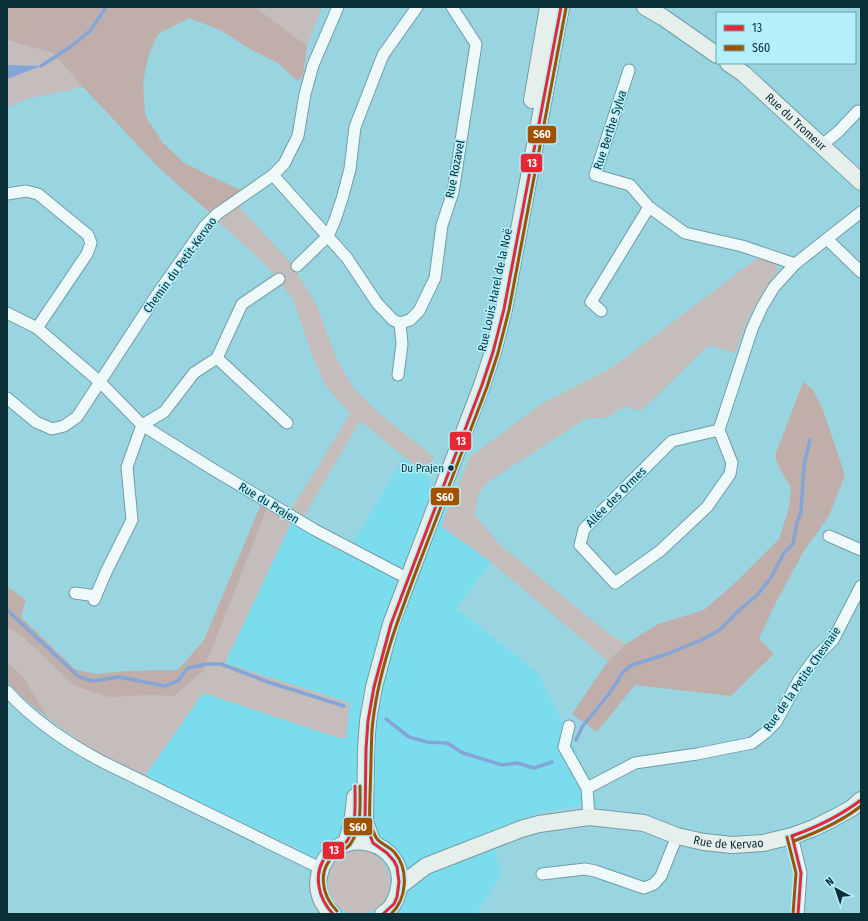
<svg xmlns="http://www.w3.org/2000/svg" width="868" height="921" font-family="'Fira Sans Condensed',sans-serif">
  <style>
    .built { fill: #7bdced }
    .green { fill: #c4bdbb }
    .forest { fill: #c0aeab }
    .water { fill: #85a5d7 }
    .lines { fill: none; stroke-linecap: round; stroke-linejoin: round }
    .stream { stroke: #85a5d7; stroke-width: 3.5 }
    .street-casing { stroke: #719da5; stroke-width: 13 }
    .secondary-casing { stroke: #719da5; stroke-width: 18 }
    .street { stroke: #f0f9fa; stroke-width: 11 }
    .secondary { stroke: #e7efed; stroke-width: 16 }
    .bus-1-casing { stroke: #b3f0fc; stroke-width: 6 }
    .bus-2-casing { stroke: #b3f0fc; stroke-width: 6 }
    .bus-1 { stroke: #e62834; stroke-width: 3 }
    .bus-2 { stroke: #a25100; stroke-width: 3 }
    .bus-dot { fill: #0a2f36; stroke: #b3f0fc; stroke-width: 1.5 }
    .labels { text-anchor: middle; stroke-width: 3; stroke-linejoin: round; paint-order: stroke }
    .bus-label { font-size: 11px; fill: #0a2f36; stroke: #b3f0fc; text-anchor: end }
    .street-label { font-size: 12px; fill: #0a2f36; stroke: #b3f0fc }
    .line-badge { stroke: #b3f0fc; stroke-width: 1.5 }
    .badge-label { font-size: 11px; text-anchor: middle; font-weight: bold; fill: #fff }
  </style>
  <rect width="100%" height="100%" fill="#99d5e0"/>
  <path class="built" d="M404,458L427,475L445,519L441,526L491,562L456,608L537,672L570,737L598,803L539,812L493,830L500,876L476,914H327L298,848L144,777L225,663L291,523L345,555Z"/>
  <g class="green">
    <path d="M255,7H322L307,46Z"/>
    <path d="M7,40L53,53L83,87L25,99L7,108Z"/>
    <path d="M238,206L291,263L299,276L317,306L337,360L354,389L380,414L434,457L427,475L360,421L304,516L292,508L350,414L325,385L310,349L293,299L264,263L218,222Z"/>
    <path d="M760,256L775,264L778,271L750,314L735,353L709,345L641,411L624,406L608,417L585,419L486,483L478,495L475,515L499,544L609,634L626,644L608,661L491,562L441,526L470,457L541,404L613,367Z"/>
    <path d="M267,508L291,523L225,663L350,703L346,738H339L203,693L144,777L87,747L48,718L23,677L7,662V627L22,636L75,686L149,695L174,696L226,608Z"/>
    <circle cx="358" cy="882" r="32"/>
  </g>
  <g class="forest">
    <path d="M7,7H255L307,46L303,76L297,81L278,63L250,49L220,30L189,18L158,34L149,54L143,81L145,115L162,142L183,162L208,175L243,191L209,212L160,169L83,87L53,53L7,40Z"/>
    <path d="M803,382L813,390L822,407L845,475L829,516L805,549L775,604L759,639L774,654L731,696L635,685L597,732L572,714L608,661L626,644L658,624L704,610L737,581L779,539L789,508L791,488L780,469L775,456Z"/>
    <path d="M261,504L267,508L203,671L174,696L149,695L109,697L75,686L22,636L7,627V586L26,600L21,617L76,670L98,674L127,671L178,670L204,640Z"/>
    <path d="M7,662L23,677L48,718L27,701L7,682Z"/>
  </g>
  <path class="water" d="M7,65L41,66L7,79Z"/>
  <g class="lines">
    <g class="stream">
      <path d="M41,66L70,47L91,30L106,7"/>
      <path d="M7,610L79,677L93,681L119,677L165,686L178,681L188,668L207,664H221L268,682L344,706"/>
      <path d="M386,719L409,737L427,742L447,743L463,753L502,765L517,763L534,768L552,762"/>
      <path d="M576,740L582,727L609,694L623,672L632,665L667,654L701,640L718,631L729,621L735,614L758,594L770,579L784,553L793,544L797,522L801,513L804,465L810,440"/>
    </g>
    <defs>
      <g id="street">
        <path d="M629,70L595,175L630,185L649,207L685,233L742,246L795,264"/>
        <path d="M822,145L838,132L858,111"/>
        <path d="M273,175L347,258L377,303L393,320L400,323L402,344L398,375"/>
        <path d="M7,194L26,191L38,194L88,235L91,243L87,254L37,328"/>
        <path d="M827,239L861,272"/>
        <path d="M297,266L328,236L335,220L342,199L350,169L355,127L383,55L417,7"/>
        <path d="M601,311L591,302L649,207"/>
        <path d="M7,313L37,328L100,382L142,425L214,470L315,530L399,574"/>
        <path d="M400,323L410,320L419,311L435,278L442,225L453,192L476,44L452,7"/>
        <path d="M217,358L287,423"/>
        <path d="M7,398L36,422L52,429L64,426L77,417L156,296L205,226L217,214L273,175L284,164L298,136L305,94L313,65L338,7"/>
        <path d="M719,430L672,441L584,529L580,545L615,583L660,551L707,507L730,474L732,463L719,430L752,329L762,307L774,287L795,264L861,212"/>
        <path d="M829,536L861,550"/>
        <path d="M75,593L96,596"/>
        <path d="M94,600L107,570L132,520L127,467L142,425L164,412L194,373L217,358L242,304L279,279"/>
        <path d="M7,691C34,721 67,743 103,762L320,868"/>
        <path d="M569,726L564,747L587,788L589,817"/>
        <path d="M587,788L635,763L697,754L752,743L765,733L776,722L799,680L815,658L833,640L861,586"/>
        <path d="M792,836L801,873L798,914"/>
        <path d="M542,874L585,869L595,871L644,888L654,884L661,876L677,836"/>
      </g>
      <g id="secondary">
        <path d="M645,7L664,18L717,55"/>
        <path id="s1" d="M728,63L744,74L861,182"/>
        <path d="M532,100L548,7"/>
        <path d="M346,843C352,827 354,814 355,797"/>
        <path d="M373,843L365,822L366,749L368,721L374,687L391,624L482,385L493,352L504,309L561,7"/>
        <path id="s2" d="M400,886L426,866L521,829L539,824L589,817L644,823L677,836L704,842L732,845L763,843L792,836L814,828L834,818L852,808L861,800"/>
        <path d="M333,914C321,905 316,890 319,876C331,818 413,840 398,892C396,900 391,910 383,914"/>
      </g>
    </defs>
    <use href="#street" class="street-casing"/>
    <use href="#secondary" class="secondary-casing"/>
    <use href="#street" class="street"/>
    <use href="#secondary" class="secondary"/>
    <defs>
      <g id="bus-1">
        <path d="M792,836L801,873L798,914"/>
        <path d="M792,836C817,827 840,816 861,800"/>
        <path d="M333,914C318,898 312,873 327,855C333,849 343,847 347,841C357,826 355,803 355,786"/>
        <path d="M383,914L394,904L397,897L399,882L397,867L394,861L387,853L373,843L365,822L366,749L368,721L374,687L391,624L482,385L493,352L504,309L561,7"/>
      </g>
      <g id="bus-2">
        <path d="M787,837L796,873L793,914"/>
        <path d="M794,841C818,832 841,822 861,806"/>
        <path d="M337,911C321,895 317,869 336,854C341,850 348,849 351,843C362,827 360,804 360,786"/>
        <path d="M391,914C407,899 409,870 395,853C390,847 383,845 378,840C375,837 371,826 370,821C369,812 370,802 370,794C371,772 371,751 372,730C377,671 401,611 422,556C444,500 465,443 487,387L498,353L509,310L566,8"/>
      </g>
    </defs>
    <use href="#bus-1" class="bus-1-casing"/>
    <use href="#bus-2" class="bus-2-casing"/>
    <use href="#bus-1" class="bus-1"/>
    <use href="#bus-2" class="bus-2"/>
  </g>
  <circle class="bus-dot" cx="451" cy="468" r="3.5"/>
  <g class="labels">
    <g class="bus-label">
      <text x="444" y="472">Du Prajen</text>
    </g>
    <g class="street-label">
      <text dy="4" stroke="none"><textPath href="#s1" startOffset="90">Rue du Tromeur</textPath></text>
      <text transform="translate(610 130) rotate(-72)" y="4">Rue Berthe Sylva</text>
      <text transform="translate(455 169) rotate(-79)" y="4">Rue Rozavel</text>
      <text transform="translate(180 265) rotate(-54)" y="4">Chemin du Petit-Kervao</text>
      <text transform="translate(495 290) rotate(-78)" y="4">Rue Louis Harel de la Noë</text>
      <text transform="translate(616 497) rotate(-45)" y="4">Allée des Ormes</text>
      <text transform="translate(269 503) rotate(31)" y="4">Rue du Prajen</text>
      <text transform="translate(802 679) rotate(-55)" y="4">Rue de la Petite Chesnaie</text>
      <text dy="4" stroke="none"><textPath href="#s2" startOffset="347">Rue de Kervao</textPath></text>
    </g>
  </g>
  <g class="line-badge">
    <rect x="527" y="125" width="30" height="19" rx="4" fill="#a25100"/>
    <rect x="520" y="153" width="23" height="20" rx="4" fill="#e62834"/>
    <rect x="449" y="431" width="23" height="20" rx="4" fill="#e62834"/>
    <rect x="430" y="487" width="30" height="19" rx="4" fill="#a25100"/>
    <rect x="343" y="817" width="30" height="19" rx="4" fill="#a25100"/>
    <rect x="322" y="841" width="23" height="19" rx="4" fill="#e62834"/>
  </g>
  <g class="badge-label">
    <text x="542" y="138">S60</text>
    <text x="532" y="167">13</text>
    <text x="461" y="445">13</text>
    <text x="445" y="501">S60</text>
    <text x="358" y="831">S60</text>
    <text x="334" y="854">13</text>
  </g>
  <rect width="868" height="921" fill="none" stroke="#0a2f36" stroke-width="16"/>
  <rect x="716" y="12" width="140" height="52" fill="#b3f0fc" stroke="#6fa3ad"/>
  <rect x="724" y="25" width="20" height="6" fill="#e62834" stroke="#6fa3ad"/>
  <text x="752" y="32" font-size="12" fill="#0a2f36">13</text>
  <rect x="724" y="45" width="20" height="6" fill="#a25100" stroke="#6fa3ad"/>
  <text x="752" y="52" font-size="12" fill="#0a2f36">S60</text>
  <g transform="translate(836 889) rotate(320)" stroke="#b3f0fc" stroke-width="3" paint-order="stroke">
  <path d="M0-3L7 15L0 10L-7 15Z" fill="#0a2f36"/>
  <text y="-6" font-size="11" font-weight="bold" text-anchor="middle" fill="#0a2f36">N</text>
  </g>
</svg>
